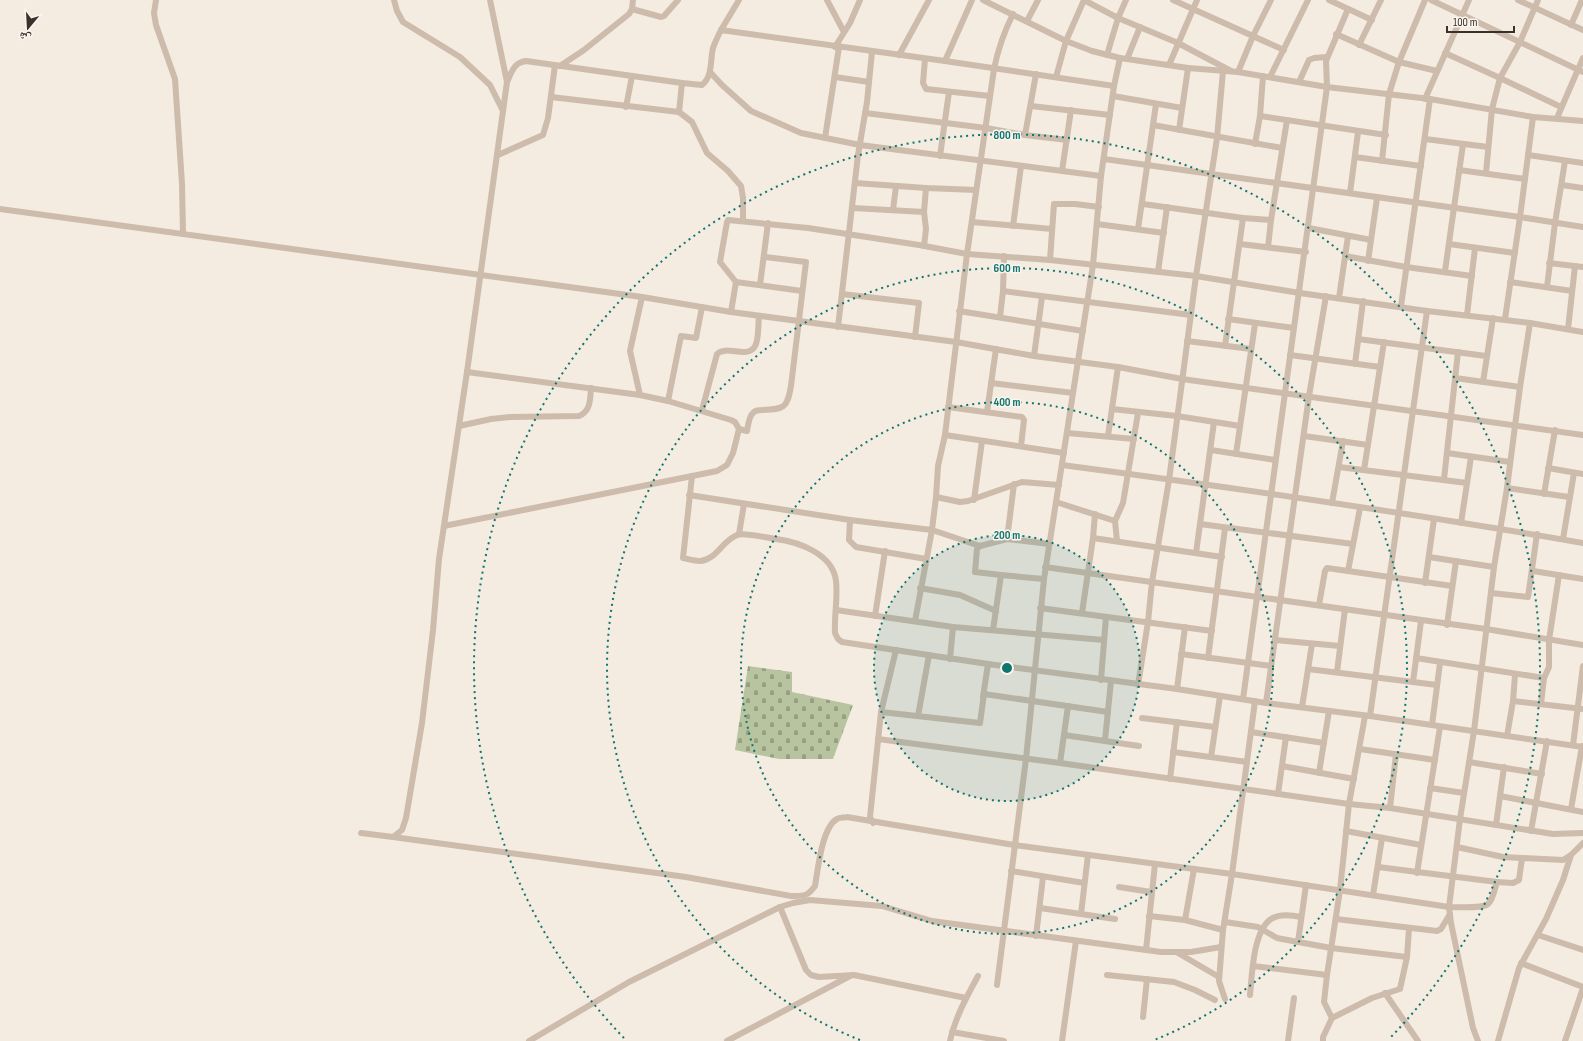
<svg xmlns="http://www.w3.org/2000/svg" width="1583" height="1041" font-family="'Sofia Sans Condensed','Noto Naskh Arabic',sans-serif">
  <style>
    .cemetery { fill: url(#cemetery-stones) }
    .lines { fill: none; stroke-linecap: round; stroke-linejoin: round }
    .minor { stroke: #cdbbac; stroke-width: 6 }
    .ring { fill: none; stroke: #0f766e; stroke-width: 2; stroke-dasharray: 2 4 }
    .centre { fill: #0f766e; stroke: #fbf5ee; stroke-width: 2 }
    .ring-label { font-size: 12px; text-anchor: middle; font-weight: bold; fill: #0f766e; stroke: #fbf5ee; stroke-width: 3; stroke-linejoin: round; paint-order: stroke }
  </style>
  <defs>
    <pattern id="cemetery-stones" width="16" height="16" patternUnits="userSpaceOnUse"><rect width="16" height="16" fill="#b8c4a0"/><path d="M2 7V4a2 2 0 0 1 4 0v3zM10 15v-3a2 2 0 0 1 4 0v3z" fill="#97a083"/></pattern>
  </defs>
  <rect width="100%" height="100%" fill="#f4ebe1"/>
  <path class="cemetery" d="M748,666L792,672V692L853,705L833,759H779L735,750Z"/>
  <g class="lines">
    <g class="minor">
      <path d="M156,0L154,13L156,25L175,79L182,184L183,234"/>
      <path d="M394,0L397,11L403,22L460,57L490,85L503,111"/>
      <path d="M490,0L507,82"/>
      <path d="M827,0L844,32"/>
      <path d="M983,0L1066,41L1092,51L1120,58L1188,68L1238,72L1327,87L1430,99L1533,117L1583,121"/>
      <path d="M1084,0L1118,18L1178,43L1231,71"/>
      <path d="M1173,0L1284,50"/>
      <path d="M1329,0L1372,20"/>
      <path d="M1431,0L1583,72"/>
      <path d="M1518,0L1583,30"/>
      <path d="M632,9L661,17L664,16L678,0"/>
      <path d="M1027,21L1038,0"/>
      <path d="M1571,25L1582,0"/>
      <path d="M721,30L739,0"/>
      <path d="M1336,34L1399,62L1437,71"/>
      <path d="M1359,45L1381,0"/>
      <path d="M835,47L850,23L860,0"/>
      <path d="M1445,53L1500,78L1561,107"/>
      <path d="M899,55L929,0"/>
      <path d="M1107,55L1118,18L1126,0"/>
      <path d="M925,59L923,83L926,89L990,96"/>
      <path d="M1127,59L1140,27"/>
      <path d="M945,61L1114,86"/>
      <path d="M1169,65L1197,0"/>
      <path d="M560,66L584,50L629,14L632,9L633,0"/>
      <path d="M710,72L722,85L751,111L801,133L860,145L1101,176"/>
      <path d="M1238,72L1253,36L1271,0"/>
      <path d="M835,77L869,82"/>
      <path d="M1056,77L1066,41L1084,0"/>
      <path d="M1270,77L1308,0"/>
      <path d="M1299,82L1309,60L1314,58L1327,57"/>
      <path d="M1113,96L1182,108"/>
      <path d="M551,97L679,112L692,122L707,153L728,171L741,186L743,198V221"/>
      <path d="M1425,99L1469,0"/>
      <path d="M1031,106L1110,115"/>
      <path d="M626,107L632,76"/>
      <path d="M679,112L682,83"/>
      <path d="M865,113L986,128L1025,135L1067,140"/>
      <path d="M1260,116L1386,135"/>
      <path d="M1557,118L1583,58"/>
      <path d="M1153,125L1282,148"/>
      <path d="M1179,130L1188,68"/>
      <path d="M1025,135L1036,74"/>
      <path d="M825,138L839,47"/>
      <path d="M1425,139L1488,147"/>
      <path d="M1255,144L1260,116L1263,76"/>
      <path d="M498,155L543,135L548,118L555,65"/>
      <path d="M1528,155L1583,163"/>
      <path d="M940,156L949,92"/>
      <path d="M1355,157L1421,166"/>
      <path d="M1104,159L1520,217L1583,227"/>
      <path d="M1382,161L1389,94L1399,62L1425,0"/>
      <path d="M1459,170L1525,179"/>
      <path d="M1062,171L1071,110"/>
      <path d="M1486,173L1492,109L1500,78L1520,42L1538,0"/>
      <path d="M855,183L926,188L976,190"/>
      <path d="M1562,185L1583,188"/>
      <path d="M1350,193L1358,132"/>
      <path d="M1143,204L1243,218L1271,220"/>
      <path d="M853,208L924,212"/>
      <path d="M0,209L642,297L731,312L956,342L1034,356L1118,367L1182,379L1583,435"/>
      <path d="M893,210L896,186"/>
      <path d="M972,222L1052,229"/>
      <path d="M1097,224L1164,233"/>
      <path d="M1013,226L1021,166"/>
      <path d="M1309,228L1371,240"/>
      <path d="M1138,229L1156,104"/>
      <path d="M1240,244L1306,252"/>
      <path d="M1449,244L1515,253"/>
      <path d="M924,246L926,229L924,212L926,188"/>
      <path d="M1268,247L1271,220L1287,120"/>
      <path d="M1345,256L1406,267L1472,276"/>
      <path d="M1050,260L1054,204H1075L1099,207"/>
      <path d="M1368,261L1377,198"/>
      <path d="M1549,263L1583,267"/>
      <path d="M1445,271L1463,144"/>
      <path d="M1158,272L1167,207"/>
      <path d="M1510,282L1572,291"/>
      <path d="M760,285L768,223"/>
      <path d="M1547,287L1555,223L1565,161"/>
      <path d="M802,291L736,282L720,262L727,222L728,220L808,228L919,245L967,254L1050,260L1196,276L1300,293L1427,311L1530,323L1583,332"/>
      <path d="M1003,291L1191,315"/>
      <path d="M842,294L919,303L915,337"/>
      <path d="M1339,298L1348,236"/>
      <path d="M1401,306L1430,99"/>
      <path d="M959,311L1083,331"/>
      <path d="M731,312L736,282"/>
      <path d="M1467,315L1475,248"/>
      <path d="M1000,317L1003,291L1004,256"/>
      <path d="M1228,319L1294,328"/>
      <path d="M1505,319L1520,217L1533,117"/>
      <path d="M838,327L858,155L867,102L872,52"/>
      <path d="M1568,329L1575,266"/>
      <path d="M1358,339L1486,356"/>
      <path d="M1187,341L1251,349"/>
      <path d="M1225,346L1243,218"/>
      <path d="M1290,355L1380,367"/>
      <path d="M1034,356L1042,297"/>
      <path d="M1355,364L1363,301"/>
      <path d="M1455,378L1520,387"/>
      <path d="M1483,382L1493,318"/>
      <path d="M991,383L1073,393"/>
      <path d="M640,395L630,351L642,297"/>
      <path d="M668,401L681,336L696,338L702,307"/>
      <path d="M948,407L1022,417L1024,420L1021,446"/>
      <path d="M1112,409L1177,416L1240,426"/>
      <path d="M702,410L717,354C727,344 750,361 756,344C759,335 758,324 759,316"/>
      <path d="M987,412L996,349"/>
      <path d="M459,426L491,419L510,417L579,416C591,411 590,399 591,388"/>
      <path d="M739,429L747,431C748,426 749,416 753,413C755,410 759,410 762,410C784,409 787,409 791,386L806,262L765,257"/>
      <path d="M1067,433L1134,439"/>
      <path d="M945,435L1064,453"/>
      <path d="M1108,436L1118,367"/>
      <path d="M1304,436L1368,445"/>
      <path d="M1211,450L1275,460"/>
      <path d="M1447,453L1510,462"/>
      <path d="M1236,454L1255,324"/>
      <path d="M1062,465C1236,488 1410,513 1583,543"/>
      <path d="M1339,467L1467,483"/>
      <path d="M1548,468L1583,474"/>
      <path d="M1364,470L1384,342"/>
      <path d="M692,476L683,558C688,559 695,561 701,561C718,558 722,541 737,535C743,532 768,538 776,539C799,542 833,554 836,581C838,598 834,616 835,633L838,639L842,642L988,664L1177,689L1266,703L1370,716L1583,747"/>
      <path d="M1444,479L1458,352"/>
      <path d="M1507,488L1569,497"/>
      <path d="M1544,494L1555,430"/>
      <path d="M689,495L850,520L932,530L980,546L1007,539L1049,544"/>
      <path d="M936,497L960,502L968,501L1022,482L1059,485"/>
      <path d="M974,500L982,441"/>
      <path d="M1056,502L1115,521"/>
      <path d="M1332,503L1343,441"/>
      <path d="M850,520L849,540L856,547L926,559"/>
      <path d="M1461,523L1471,457"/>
      <path d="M1200,524L1353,544"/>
      <path d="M444,526L717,471L727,465L733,453L739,429L735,422L731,420L668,401L640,395L467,372"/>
      <path d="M739,534L744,504"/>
      <path d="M1093,538L1222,557"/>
      <path d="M1007,539L1014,484"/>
      <path d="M1563,539L1574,473"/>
      <path d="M1117,541L1115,521L1123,503L1138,413"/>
      <path d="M980,546L977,549L975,572L1001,575L993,630"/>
      <path d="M1196,553L1214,422"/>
      <path d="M1429,557L1494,567"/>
      <path d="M1045,567L1486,629L1583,645"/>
      <path d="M1348,571L1360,508"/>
      <path d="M1533,571L1583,579"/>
      <path d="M1001,575L1044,579"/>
      <path d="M1425,583L1434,519"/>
      <path d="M920,588L960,595L996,611"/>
      <path d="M1491,593L1528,597L1537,534"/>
      <path d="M1319,605L1325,571L1327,568L1452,586"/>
      <path d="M1040,608L1212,631"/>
      <path d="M836,610L953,627L1104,640"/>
      <path d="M1082,613L1093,538L1095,514"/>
      <path d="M875,616L885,551"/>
      <path d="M915,621L932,530L936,497L938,466L945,435L967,254L994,69C998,49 1004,32 1013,14"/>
      <path d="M1421,621L1413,682L1437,685"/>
      <path d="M1447,625L1456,561"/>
      <path d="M1275,640L1340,646"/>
      <path d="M1181,654L1271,666"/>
      <path d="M1208,658L1225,528"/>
      <path d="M1416,658L1544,678"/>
      <path d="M950,659L953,627"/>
      <path d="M1308,669L1413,682"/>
      <path d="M1337,672L1345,609"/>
      <path d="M1101,680L1106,617"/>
      <path d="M1138,685L1148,622L1152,582L1169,480L1196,276L1217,138L1223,71"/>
      <path d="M1177,689L1185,627"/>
      <path d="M983,697L988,664"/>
      <path d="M1243,699L1327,87L1326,61L1348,9"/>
      <path d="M1513,701L1583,709"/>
      <path d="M1266,703L1309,396L1326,296"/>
      <path d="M1541,704L1544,678L1549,667V640L1559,575"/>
      <path d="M1302,707L1312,644"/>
      <path d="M881,712L980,723L984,694L1108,712"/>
      <path d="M918,716L929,655"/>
      <path d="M1370,716L1427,311"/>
      <path d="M1142,718L1215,727"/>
      <path d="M1432,725L1440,663"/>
      <path d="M1251,732L1324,743"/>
      <path d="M1064,735L1139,746"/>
      <path d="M1507,736L1513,701L1515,675"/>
      <path d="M878,739L1060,763L1349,804L1390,808L1553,834L1583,833"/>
      <path d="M1105,740L1111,681"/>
      <path d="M1573,745L1583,666"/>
      <path d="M1360,749L1435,760"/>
      <path d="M1173,752L1247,762"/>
      <path d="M1211,757L1220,696"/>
      <path d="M1469,762L1542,774"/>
      <path d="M1060,763L1068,706"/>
      <path d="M1282,766L1354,779"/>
      <path d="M1319,773L1329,711"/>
      <path d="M1170,779L1177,722"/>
      <path d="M1430,788L1464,793"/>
      <path d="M1278,794L1286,737"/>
      <path d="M1500,796L1583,812"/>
      <path d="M1390,808L1396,754"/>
      <path d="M1571,809L1582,746"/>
      <path d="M873,823L870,817L881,712L896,650"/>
      <path d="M1496,825L1504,767"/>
      <path d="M1346,831L1421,845"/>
      <path d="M1531,831L1547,741"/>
      <path d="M361,833L393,837L402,830L406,818L422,723L433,630L439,559L467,372L507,82C512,72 513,63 526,61L682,83L702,85C713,76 710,60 713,48C715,42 718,36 721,30L945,61L972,0"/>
      <path d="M393,837L686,877L791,896C804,896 807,897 815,886C818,869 822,827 837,819C840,817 844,818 847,817L1014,845L1232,874L1449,907C1459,907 1481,909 1488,904C1493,900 1495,888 1497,882L1513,883L1519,880L1522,858L1563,860L1571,855L1583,843"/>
      <path d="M1457,847L1503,857L1522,858"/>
      <path d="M1378,867L1497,882"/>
      <path d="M1011,871L1084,883"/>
      <path d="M1417,873L1440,727"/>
      <path d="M1119,887L1151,892"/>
      <path d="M1373,895L1382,838"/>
      <path d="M780,907L806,970L811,975L819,977L854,975L966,998"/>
      <path d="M1040,908L1115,919"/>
      <path d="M1081,914L1088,855"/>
      <path d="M1149,916L1185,920L1223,930"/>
      <path d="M1336,919L1437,931L1441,929L1450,914"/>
      <path d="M1185,920L1194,869"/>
      <path d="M1225,922L1258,927L1277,938L1282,939L1331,948L1407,957"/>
      <path d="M1538,935L1583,950"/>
      <path d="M1036,936L1043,877"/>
      <path d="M1298,942L1306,885"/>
      <path d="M1146,950L1155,864"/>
      <path d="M1178,953L1219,977"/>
      <path d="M1521,963L1583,987"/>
      <path d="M1253,966L1327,975"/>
      <path d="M1107,975L1174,982L1195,990L1215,1000"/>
      <path d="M997,985L1026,759L1044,579L1093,265L1101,176L1114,86L1120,58"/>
      <path d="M1385,993L1418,1041"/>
      <path d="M1250,995C1252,975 1253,931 1271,919C1280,913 1292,915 1301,917"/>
      <path d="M1225,999L1219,981L1223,930L1232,874L1255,701"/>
      <path d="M1143,1017L1147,979"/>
      <path d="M1332,1018L1324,1002L1327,975L1340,890L1349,804L1365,716"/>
      <path d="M952,1032L1004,1041"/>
      <path d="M529,1041L629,982L780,907L793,903L810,900L882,906L932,921L1161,952H1191L1221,947"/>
      <path d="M727,1041L850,976"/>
      <path d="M950,1041C955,1018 967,996 978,976"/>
      <path d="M1062,1041L1076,941"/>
      <path d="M1288,1041L1294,998"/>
      <path d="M1323,1041V1037L1332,1018L1372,998L1400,989L1407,957L1409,929"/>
      <path d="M1478,1041L1473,1028L1451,923L1449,907L1460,819L1474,731L1494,567L1507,488L1520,387L1530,323"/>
      <path d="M1498,1041L1519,968L1546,919L1563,880L1571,855"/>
      <path d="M1565,1041L1583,988"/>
    </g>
  </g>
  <circle cx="1007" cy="668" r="133" fill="#0f766e" fill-opacity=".12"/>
  <g class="ring">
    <circle cx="1007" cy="668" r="133"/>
    <circle cx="1007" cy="668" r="266"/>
    <path d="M860 1040A400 400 0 1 1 1154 1040"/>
    <path d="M624 1038A533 533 0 1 1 1390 1038"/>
  </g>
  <circle cx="1007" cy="668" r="6" class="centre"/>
  <g class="ring-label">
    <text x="1007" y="139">800 m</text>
    <text x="1007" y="272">600 m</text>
    <text x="1007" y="406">400 m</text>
    <text x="1007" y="539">200 m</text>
  </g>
  <g transform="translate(28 28) rotate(198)" stroke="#fbf5ee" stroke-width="3" paint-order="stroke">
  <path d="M0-3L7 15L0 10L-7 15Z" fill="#3b302b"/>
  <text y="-6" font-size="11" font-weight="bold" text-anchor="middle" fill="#3b302b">ش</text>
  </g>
  <path d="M1447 26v6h67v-6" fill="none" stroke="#3b302b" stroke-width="2"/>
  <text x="1453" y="26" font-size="12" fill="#3b302b" stroke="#fbf5ee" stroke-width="3" paint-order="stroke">100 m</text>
</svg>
